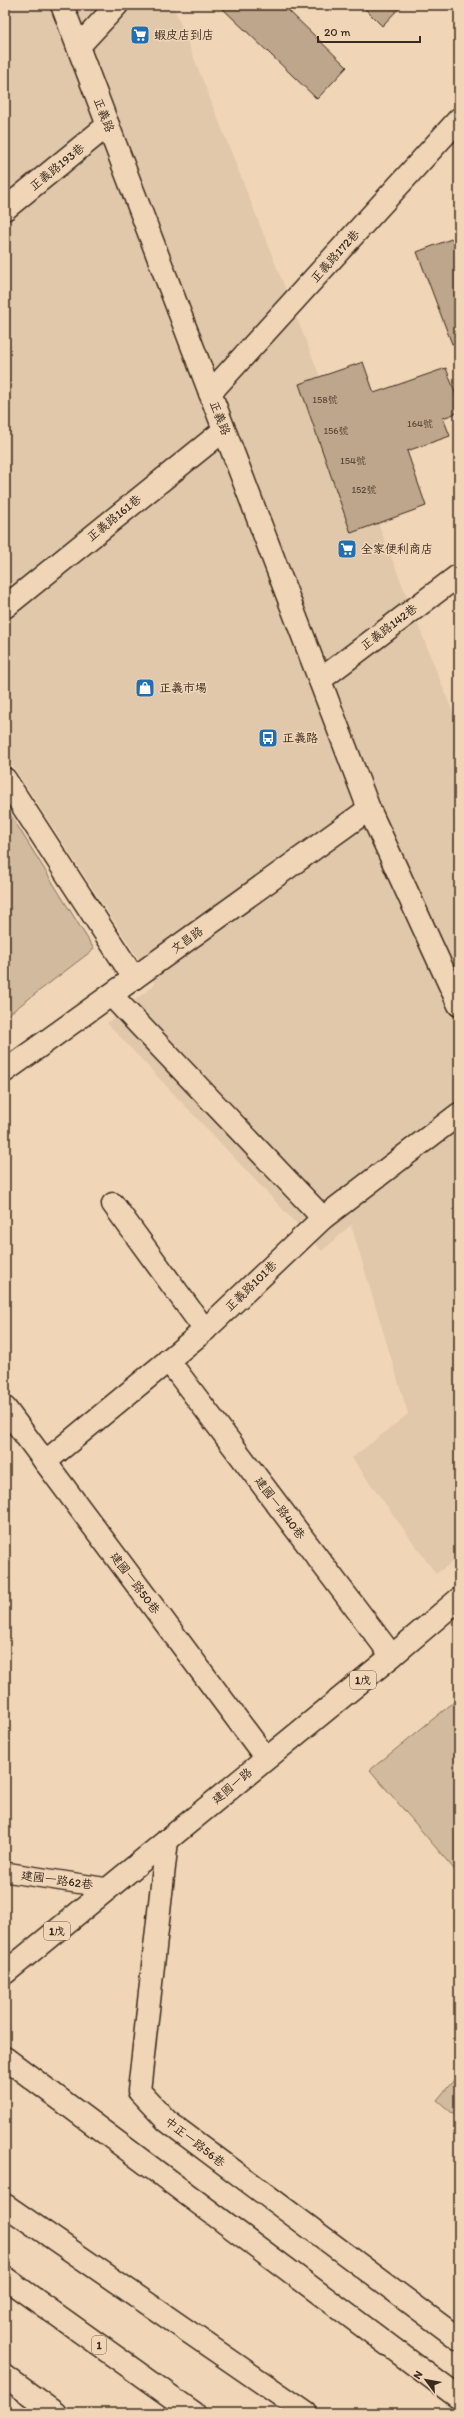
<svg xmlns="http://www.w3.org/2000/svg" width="464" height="2418" font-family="Itim,'LXGW WenKai TC',sans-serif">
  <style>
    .built { fill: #e1c8aa }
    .green { fill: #d2ba9e; stroke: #86725e }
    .building { fill: #bea68c; stroke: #3b2a1e }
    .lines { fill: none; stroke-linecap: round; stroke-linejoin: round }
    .lane-casing { stroke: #3b2a1e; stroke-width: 22 }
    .street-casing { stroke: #3b2a1e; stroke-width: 25 }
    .secondary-casing { stroke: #3b2a1e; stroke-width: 25 }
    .primary-casing { stroke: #3b2a1e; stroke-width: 25 }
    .highway-casing { stroke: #3b2a1e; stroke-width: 25 }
    .lane { stroke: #f0d6b7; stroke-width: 19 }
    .street { stroke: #f0d6b7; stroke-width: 22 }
    .secondary { stroke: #f0d6b7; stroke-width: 22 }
    .primary { stroke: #f0d6b7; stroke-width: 22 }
    .highway { stroke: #f0d6b7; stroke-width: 22 }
    .labels { text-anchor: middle; stroke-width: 3; stroke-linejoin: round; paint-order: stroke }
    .number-label { font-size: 10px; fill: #5c493a }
    .shield { fill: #f0d6b7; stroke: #715e4c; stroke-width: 1 }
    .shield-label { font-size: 11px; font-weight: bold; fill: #3b2a1e }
    .poi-label { font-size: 12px; fill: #3b2a1e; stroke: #f0d6b7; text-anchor: start }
    .street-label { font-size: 12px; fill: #3b2a1e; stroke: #f0d6b7 }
  </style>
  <rect width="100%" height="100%" fill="#f0d6b7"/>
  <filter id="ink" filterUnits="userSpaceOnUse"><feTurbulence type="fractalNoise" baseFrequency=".025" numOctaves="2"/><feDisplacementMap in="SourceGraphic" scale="8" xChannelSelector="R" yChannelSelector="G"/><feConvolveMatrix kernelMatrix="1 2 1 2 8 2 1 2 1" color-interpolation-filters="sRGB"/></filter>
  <g filter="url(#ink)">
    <path class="built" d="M5,5H173L459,728V1557L436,1574L352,1458L408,1414L351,1225L322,1251L107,1023L155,984L5,754Z"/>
    <g class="green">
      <path d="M5,806L94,949L5,1017Z"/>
      <path d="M459,1698V1875L370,1770Z"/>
      <path d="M459,2074V2119L437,2100Z"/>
    </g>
    <g class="building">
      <path d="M224,5H292L288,10L347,67L317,99L221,7Z"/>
      <path d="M361,5H402L382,26Z"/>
      <path d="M459,236V342L452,344L417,252Z"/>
      <path d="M363,362L374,393L446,368L459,403V412L443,418L450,436L407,451L426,506L351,533L299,384Z"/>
    </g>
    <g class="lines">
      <defs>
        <path id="lane" d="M5,1872L108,1888"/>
        <g id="street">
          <path d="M78,47L117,5"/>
          <path d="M5,209L108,125"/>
          <path d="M210,393L459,119"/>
          <path d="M5,607L224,430"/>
          <path d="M320,680L459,575"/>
          <path d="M5,779L134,978"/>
          <path d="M111,995L323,1218"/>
          <path d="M5,1071L369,809"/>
          <path d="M113,1204L205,1330"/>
          <path d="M168,1360L392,1656"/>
          <path d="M5,1408L266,1758"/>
          <path d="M45,1462L205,1330L323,1218L459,1114"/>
          <path d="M167,1840L139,2091L167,2121L459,2339"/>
        </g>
        <g id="secondary">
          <path d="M62,5L369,809L459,1005"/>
          <path d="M5,2058L459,2398"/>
        </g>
        <path id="primary" d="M5,1973L392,1656L459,1599"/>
        <g id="highway">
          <path d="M5,2205L306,2413"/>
          <path d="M5,2278L194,2413"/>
          <path d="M5,2376L55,2413"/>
        </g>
      </defs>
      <use href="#lane" class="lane-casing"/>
      <use href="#street" class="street-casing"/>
      <use href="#secondary" class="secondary-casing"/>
      <use href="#primary" class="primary-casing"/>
      <use href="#highway" class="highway-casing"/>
      <use href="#lane" class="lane"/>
      <use href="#street" class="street"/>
      <use href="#secondary" class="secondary"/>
      <use href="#primary" class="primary"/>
      <use href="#highway" class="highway"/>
    </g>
  </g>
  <defs>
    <symbol id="supermarket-square" viewBox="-11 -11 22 22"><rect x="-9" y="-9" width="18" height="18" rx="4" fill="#1f6fb2" stroke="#f0d6b7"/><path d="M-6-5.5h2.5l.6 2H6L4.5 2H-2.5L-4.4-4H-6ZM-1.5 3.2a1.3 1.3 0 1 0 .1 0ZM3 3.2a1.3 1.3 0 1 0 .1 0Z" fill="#fff"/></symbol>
    <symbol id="shop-square" viewBox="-11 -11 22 22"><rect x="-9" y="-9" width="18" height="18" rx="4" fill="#1f6fb2" stroke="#f0d6b7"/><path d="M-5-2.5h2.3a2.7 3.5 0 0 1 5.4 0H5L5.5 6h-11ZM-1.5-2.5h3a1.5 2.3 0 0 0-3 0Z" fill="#fff"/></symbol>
    <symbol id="bus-square" viewBox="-11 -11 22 22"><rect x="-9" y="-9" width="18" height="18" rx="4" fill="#1f6fb2" stroke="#f0d6b7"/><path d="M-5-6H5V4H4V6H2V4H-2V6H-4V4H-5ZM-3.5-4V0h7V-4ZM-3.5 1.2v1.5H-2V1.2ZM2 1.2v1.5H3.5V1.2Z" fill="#fff"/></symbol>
  </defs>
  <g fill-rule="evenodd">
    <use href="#supermarket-square" x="129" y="24" width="22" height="22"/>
    <use href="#supermarket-square" x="336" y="538" width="22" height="22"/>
    <use href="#shop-square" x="134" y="677" width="22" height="22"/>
    <use href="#bus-square" x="257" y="727" width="22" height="22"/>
  </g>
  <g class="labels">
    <g class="number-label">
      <text x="325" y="403">158號</text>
      <text x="420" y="427">164號</text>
      <text x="336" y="434">156號</text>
      <text x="353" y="464">154號</text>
      <text x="364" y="493">152號</text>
    </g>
    <g class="shield">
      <rect x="350" y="1671" width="26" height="18" rx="3"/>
      <rect x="44" y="1922" width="26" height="18" rx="3"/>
      <rect x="92" y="2336" width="14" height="18" rx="3"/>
    </g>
    <g class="shield-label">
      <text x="363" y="1684">1戊</text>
      <text x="57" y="1935">1戊</text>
      <text x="99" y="2349">1</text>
    </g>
    <g class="poi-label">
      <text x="154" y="39">蝦皮店到店</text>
      <text x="361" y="553">全家便利商店</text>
      <text x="159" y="692">正義市場</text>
      <text x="282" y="742">正義路</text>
    </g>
    <g class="street-label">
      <text transform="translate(104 115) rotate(69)" y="4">正義路</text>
      <text transform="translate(57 167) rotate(-39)" y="4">正義路193巷</text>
      <text transform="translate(335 256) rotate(-48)" y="4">正義路172巷</text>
      <text transform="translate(220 418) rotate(69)" y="4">正義路</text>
      <text transform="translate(114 518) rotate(-39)" y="4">正義路161巷</text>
      <text transform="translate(389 627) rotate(-37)" y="4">正義路142巷</text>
      <text transform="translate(187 940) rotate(-36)" y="4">文昌路</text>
      <text transform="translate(251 1286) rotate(-44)" y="4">正義路101巷</text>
      <text transform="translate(280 1508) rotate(53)" y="4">建國一路40巷</text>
      <text transform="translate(135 1583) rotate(53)" y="4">建國一路50巷</text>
      <text transform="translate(232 1786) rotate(-40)" y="4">建國一路</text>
      <text transform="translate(57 1880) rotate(8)" y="4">建國一路62巷</text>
      <text transform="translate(195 2142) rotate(38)" y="4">中正一路56巷</text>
    </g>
  </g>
  <rect width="464" height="2418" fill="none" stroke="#f0d6b7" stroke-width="20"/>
  <rect x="10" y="10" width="444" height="2398" fill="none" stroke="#3b2a1e" stroke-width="1.5" filter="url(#ink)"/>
  <g transform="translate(426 2380) rotate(302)" stroke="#f0d6b7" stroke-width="3" paint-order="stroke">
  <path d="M0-3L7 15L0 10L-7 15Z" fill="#3b2a1e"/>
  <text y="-6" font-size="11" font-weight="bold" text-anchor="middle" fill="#3b2a1e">N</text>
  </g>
  <path d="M318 36v6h102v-6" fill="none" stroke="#3b2a1e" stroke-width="2"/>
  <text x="324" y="36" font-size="12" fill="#3b2a1e" stroke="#f0d6b7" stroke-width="3" paint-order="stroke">20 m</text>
</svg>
